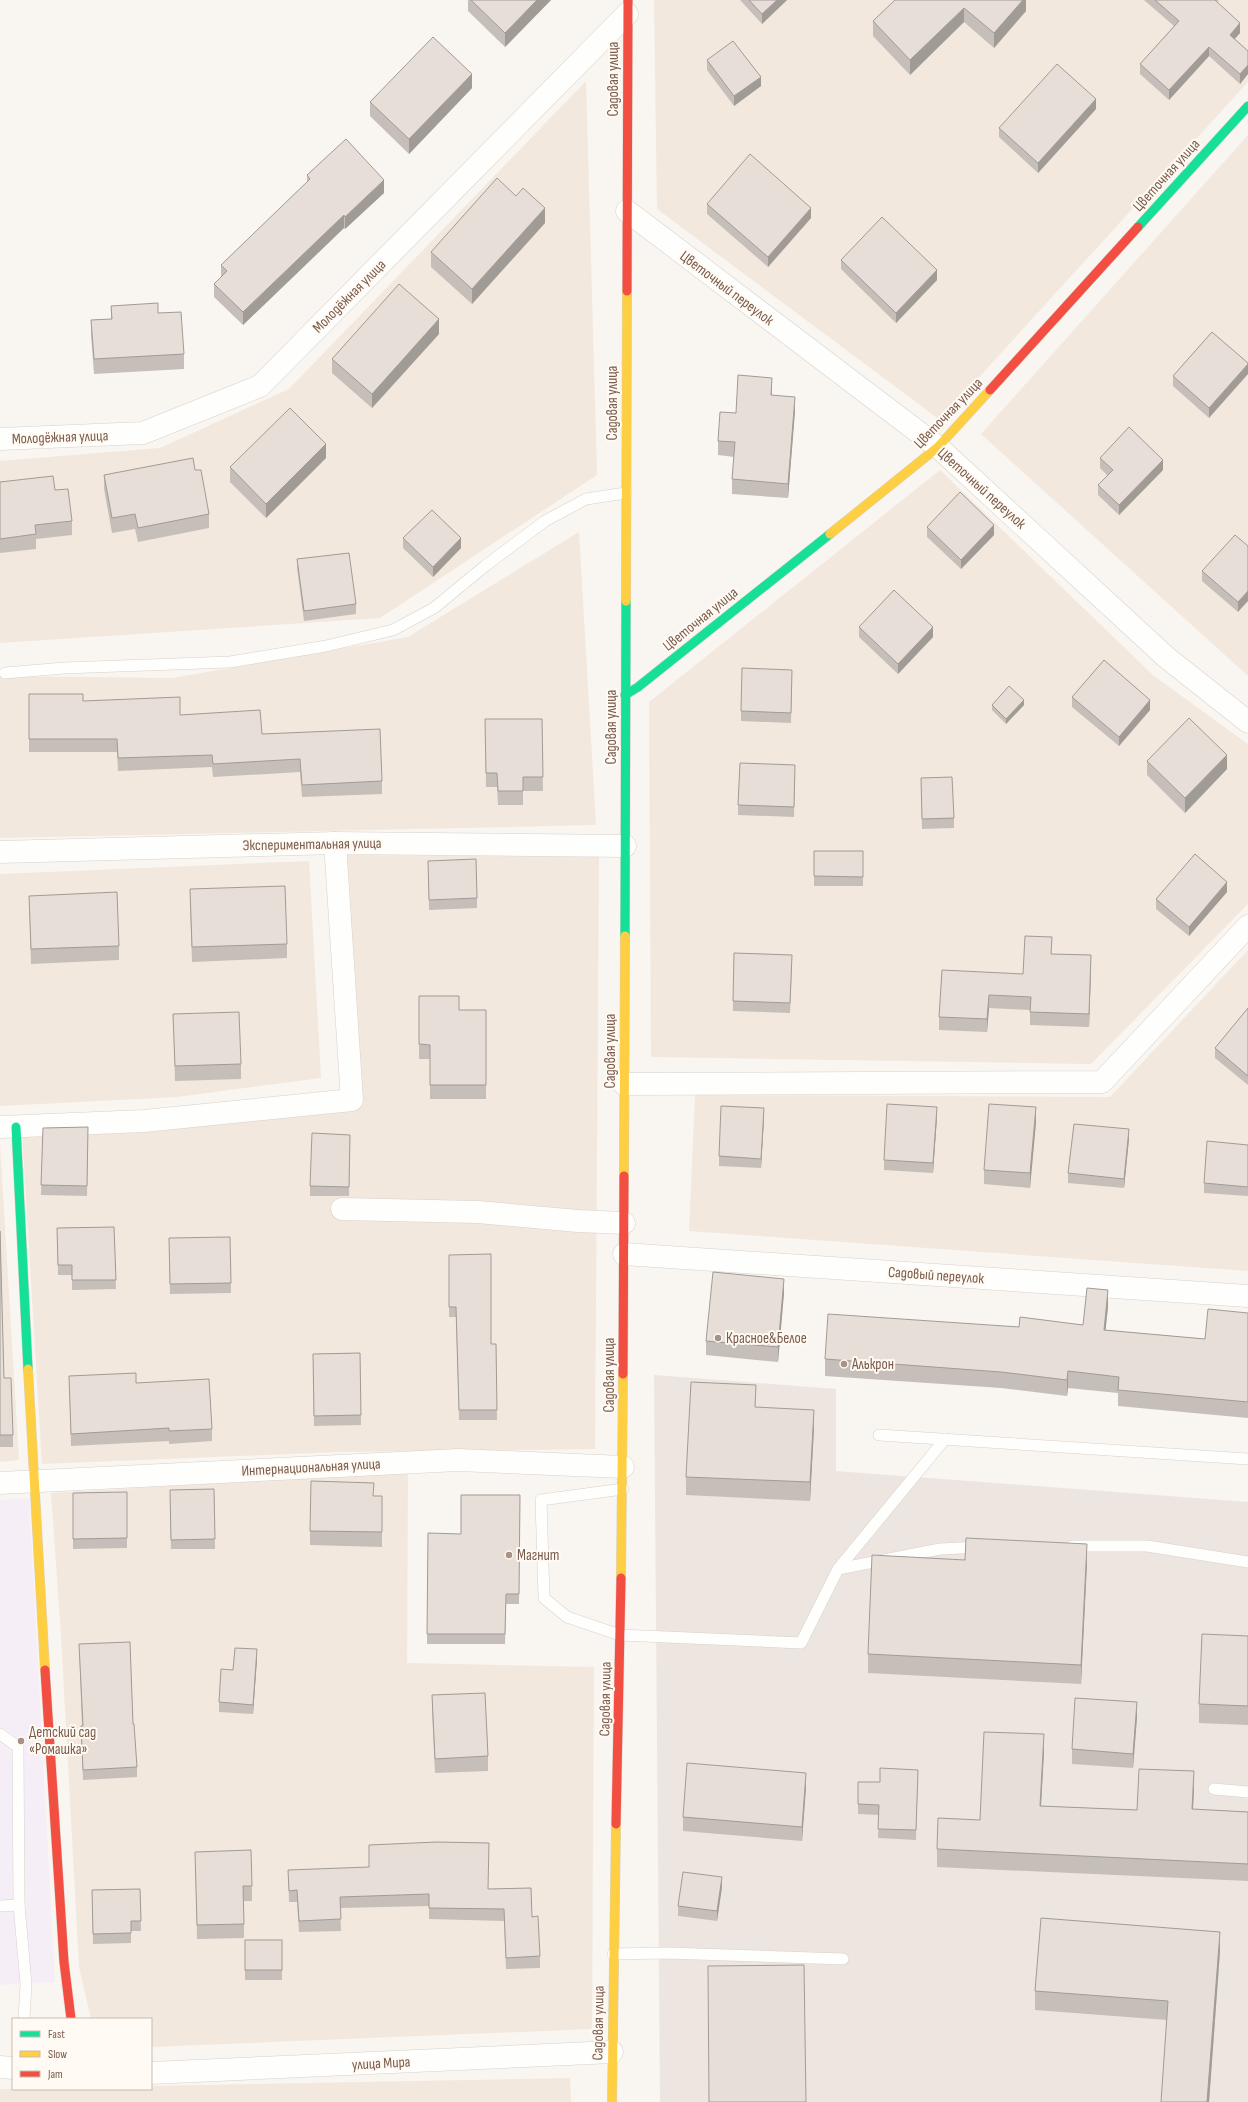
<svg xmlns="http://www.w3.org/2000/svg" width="1248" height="2102" font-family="'Sofia Sans Condensed',sans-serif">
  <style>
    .residential { fill: #f2e8de }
    .industrial { fill: #ede5e0 }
    .education { fill: #f6eef6 }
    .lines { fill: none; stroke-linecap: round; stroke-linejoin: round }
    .lane-casing { stroke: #d7d1cb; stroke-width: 12 }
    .street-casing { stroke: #d7d1cb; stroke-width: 23 }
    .fast-casing { stroke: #d9d2cb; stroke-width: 10 }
    .slow-casing { stroke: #d9d2cb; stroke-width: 10 }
    .jam-casing { stroke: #d9d2cb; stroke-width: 10 }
    .lane { stroke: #fefefd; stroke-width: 11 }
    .street { stroke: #fefefd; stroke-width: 22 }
    .fast { stroke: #16e098; stroke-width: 9 }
    .slow { stroke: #ffcf43; stroke-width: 9 }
    .jam { stroke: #f24e42; stroke-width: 9 }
    .wall { fill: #c6bfb9 }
    .shaded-wall { fill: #a19b96 }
    .building { fill: #e6ded7; stroke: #a19b96 }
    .poi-dot { fill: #a69286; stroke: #fffaf3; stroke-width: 1.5 }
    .labels { text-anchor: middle; stroke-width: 4; stroke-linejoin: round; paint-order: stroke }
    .street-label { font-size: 15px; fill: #7a5c4d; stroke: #fffaf3 }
    .poi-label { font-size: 15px; fill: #7a5c4d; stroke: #fffaf3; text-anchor: start }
  </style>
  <rect width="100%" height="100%" fill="#f9f5f0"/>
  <g class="residential">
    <path d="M654,0H1248V82L940,420L657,209Z"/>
    <path d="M586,81L597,475L380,618L0,643V461L160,448L289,389Z"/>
    <path d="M1248,135V676L981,434Z"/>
    <path d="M940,470L1154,676L1248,744V904L1091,1064L651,1057L649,702Z"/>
    <path d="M579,532L596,825L0,838V676L172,678L408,637Z"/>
    <path d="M345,855L599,857L595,1449L338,1452L42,1464L22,1132L360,1106Z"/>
    <path d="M309,861L321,1078L177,1097L0,1106V874Z"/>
    <path d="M1248,950V1271L689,1231L695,1095L1110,1097Z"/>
    <path d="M0,1143L19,1460L0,1462Z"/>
    <path d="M408,1472L407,1663L594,1667L592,2029L151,2047V2019H91L79,1967L61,1635L51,1493Z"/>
    <path d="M570,2078L571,2102H0V2089H151V2086Z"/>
  </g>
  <path class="industrial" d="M654,1375L836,1389V1471L1248,1502V2102H660Z"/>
  <path class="education" d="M29,1498L55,1982L0,1985V1500Z"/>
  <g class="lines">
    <defs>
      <g id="lane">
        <path d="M5,673L64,668L230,662L326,646L393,630L434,608L485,566L545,521L586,499L626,493"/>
        <path d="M879,1435L1248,1459"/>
        <path d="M623,1489L541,1500L544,1598L567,1617L620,1635L801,1643L838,1569L945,1439"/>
        <path d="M1072,1546H1147L1248,1562"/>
        <path d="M838,1569L940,1549L981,1547"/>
        <path d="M0,1734L18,1747L19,1905L26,1984L24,2019"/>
        <path d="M1214,1789L1248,1792"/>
        <path d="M0,1906L19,1905"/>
        <path d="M613,1954L667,1953L843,1959"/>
      </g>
      <g id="street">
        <path d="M627,211L938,447L1166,657L1248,722"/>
        <path d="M0,439L143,433L260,386L627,14"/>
        <path d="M0,852L335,843L625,846"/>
        <path d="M624,1084L1102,1082L1248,926"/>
        <path d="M0,1127L144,1121L352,1100L335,843"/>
        <path d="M342,1209L478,1212L578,1221L624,1223"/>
        <path d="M624,1254L1248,1296"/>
        <path d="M0,1483L458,1460L623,1467"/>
        <path d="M0,2067L13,2068"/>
        <path d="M151,2073L612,2052"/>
      </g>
      <g id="fast">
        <path d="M1138,227L1248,106"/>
        <path d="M625,695L638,687L830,534"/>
        <path d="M625,936L626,601"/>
        <path d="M16,1127L28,1369"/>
      </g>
      <g id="slow">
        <path d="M830,534L938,447L990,390"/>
        <path d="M626,601L627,291"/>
        <path d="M624,1176L625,936"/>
        <path d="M28,1369L45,1670"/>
        <path d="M621,1578L623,1374"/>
        <path d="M612,2102L616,1824"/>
      </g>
      <g id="jam">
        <path d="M627,291L628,0"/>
        <path d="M990,390L1138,227"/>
        <path d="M623,1374L624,1176"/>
        <path d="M45,1670L64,1962L71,2019"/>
        <path d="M616,1824L621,1578"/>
      </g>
    </defs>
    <use href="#lane" class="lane-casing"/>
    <use href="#street" class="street-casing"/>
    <use href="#fast" class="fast-casing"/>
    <use href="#slow" class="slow-casing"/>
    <use href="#jam" class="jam-casing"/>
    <use href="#lane" class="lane"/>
    <use href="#street" class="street"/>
    <use href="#fast" class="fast"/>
    <use href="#slow" class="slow"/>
    <use href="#jam" class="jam"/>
  </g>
  <g class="wall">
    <path d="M468,0H551L505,47L468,11Z"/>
    <path d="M740,0H787L762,24Z"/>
    <path d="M895,0H1026V11L994,48L964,22L910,75L873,36V21Z"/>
    <path d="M1144,0H1219L1217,2L1240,33L1235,39L1248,51V74L1240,84L1209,56L1169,100L1140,74V64L1174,26Z"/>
    <path d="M707,60L761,86L734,106L707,70Z"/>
    <path d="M472,88L409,154L370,116V102Z"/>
    <path d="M1096,109L1038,173L999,137V128Z"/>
    <path d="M307,175L384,193L345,229L344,228L243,325L214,297V284L221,277V265L307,182Z"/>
    <path d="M516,196L545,223L472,304L431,267V252Z"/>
    <path d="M707,204L811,218L768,267L707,214Z"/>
    <path d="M841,260L937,280L896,323L841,269Z"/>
    <path d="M111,306L158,313L184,354V369L94,374L91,335V320L111,319Z"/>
    <path d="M1212,332L1209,418L1173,386V376Z"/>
    <path d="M439,334L372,408L332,373V359Z"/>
    <path d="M772,395L795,411L788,498L732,494V479L734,457L718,455V441L736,413Z"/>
    <path d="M326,458L266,518L230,482V467Z"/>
    <path d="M1100,458L1163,470L1119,515L1098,495V485L1108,476L1100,468Z"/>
    <path d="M195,470L209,514V528L138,542L135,529L112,533L104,489V475Z"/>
    <path d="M0,482L55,490L72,521V535L36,539V549L0,553Z"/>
    <path d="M927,527L994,535L961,569L927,537Z"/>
    <path d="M403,538L461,548L433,577L403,548Z"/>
    <path d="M1248,546L1238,612L1202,581V571Z"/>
    <path d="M297,559L356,604V614L304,621L297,568Z"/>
    <path d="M859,627L933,637L898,674L859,637Z"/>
    <path d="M792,679L791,723L741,721V711Z"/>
    <path d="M29,694L83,701L180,715L262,734L382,781V794L302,797L300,772L213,777L212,767L118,771L117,752H29Z"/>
    <path d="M1072,697L1150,710L1119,746L1072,707Z"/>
    <path d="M992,705H1024L1006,724L992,710Z"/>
    <path d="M485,719H542L543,791H523V805H498L497,787H486Z"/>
    <path d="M1147,761L1227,769L1185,813L1147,775Z"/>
    <path d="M795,774L794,817L738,815V805Z"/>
    <path d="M921,778L954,818V828L922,829Z"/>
    <rect x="814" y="851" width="49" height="35"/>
    <path d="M428,861L477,898V908L429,910Z"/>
    <path d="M190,889L287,944V958L192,962L190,904Z"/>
    <path d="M1227,892L1189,936L1156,909V899Z"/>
    <path d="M29,896L119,946V960L31,964Z"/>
    <path d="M1052,954L1091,968L1089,1027L1030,1025V1010L989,1008L987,1032L939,1030V1017L1023,974Z"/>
    <path d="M792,965L790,1013L733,1011V1001Z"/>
    <path d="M419,996L459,1010H486V1099H430V1059H419Z"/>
    <path d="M1248,1008V1085L1215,1058V1048Z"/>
    <path d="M173,1014L241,1064V1079L175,1081Z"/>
    <path d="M937,1117L933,1173L884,1170V1160Z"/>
    <path d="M764,1118L761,1168L719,1166V1156Z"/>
    <path d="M1036,1122L1030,1188L984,1184V1170Z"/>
    <path d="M88,1127L87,1196L41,1195L43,1128Z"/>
    <path d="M350,1135L349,1196H310V1186Z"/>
    <path d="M1129,1139L1124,1188L1068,1183V1173Z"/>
    <path d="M1248,1145V1196L1204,1193V1183Z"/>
    <path d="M114,1227L116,1289L72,1290V1275H58L57,1228Z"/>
    <path d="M0,1231L4,1378L13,1435V1447H0Z"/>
    <path d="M230,1237L231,1293L170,1294L169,1248Z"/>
    <path d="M449,1255L491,1344H496L497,1420H459L456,1317H449Z"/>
    <path d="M784,1293L778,1362L706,1355V1341Z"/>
    <path d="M1108,1307L1105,1330L1205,1339L1248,1313V1418L1118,1406V1393L1068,1388L1067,1396L1001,1388L825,1376V1359L1019,1327L1083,1325Z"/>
    <path d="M360,1353L361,1425L314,1426L313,1354Z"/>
    <path d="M69,1376L136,1383L212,1429V1441L169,1444V1441L71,1446Z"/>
    <path d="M755,1407L814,1428L810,1501L686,1495V1477Z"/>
    <path d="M214,1489L215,1549H171L170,1500Z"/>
    <path d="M73,1493L127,1538V1548L73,1549Z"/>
    <path d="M520,1495L519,1604H506L505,1644H427V1634L461,1534Z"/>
    <path d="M374,1496H382V1547L310,1545V1531Z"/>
    <path d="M1087,1563L1081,1684L868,1673V1654Z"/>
    <path d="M1248,1636V1725L1199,1723V1704Z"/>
    <path d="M79,1644L137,1767V1777L83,1780L81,1736V1726H82Z"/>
    <path d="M257,1659L253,1714L219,1712V1702L233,1670Z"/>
    <path d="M432,1695L488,1756V1771L435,1773L432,1710Z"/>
    <path d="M1137,1717L1133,1768L1072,1764V1749Z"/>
    <path d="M1044,1752L1041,1806L1137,1810L1194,1789L1193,1809L1248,1812V1881L937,1867V1849L980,1820Z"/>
    <path d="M918,1770L916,1840L878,1838L879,1815L858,1814V1804L880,1782Z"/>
    <path d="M806,1787L802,1841L683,1831V1817Z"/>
    <path d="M195,1852L252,1886V1901H244V1938L197,1939Z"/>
    <path d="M288,1870L488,1889L532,1917L540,1956V1968L506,1969L504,1921L429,1919V1906L340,1908L341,1931L299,1932L297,1902H289Z"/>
    <path d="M722,1887L717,1921L678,1916V1906Z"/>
    <path d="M140,1889L141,1931H131V1943L93,1944L92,1890Z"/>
    <rect x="245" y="1940" width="37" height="40"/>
    <path d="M1220,1951L1209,2102H1161L1167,2020L1035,2010V1991Z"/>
  </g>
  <g class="shaded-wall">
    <path d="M537,0H551L505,47V33Z"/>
    <path d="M777,0H787L762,24V14Z"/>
    <path d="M1023,0H1026V11L994,48V33Z"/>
    <path d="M964,8V22L910,75V60Z"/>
    <path d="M1240,23V33L1230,44V35Z"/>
    <path d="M1209,47V56L1169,100V90Z"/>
    <path d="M1248,65V74L1240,84V74Z"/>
    <path d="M472,74V88L409,154V139Z"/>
    <path d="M761,77V86L734,106V96Z"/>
    <path d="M1096,99V109L1038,173V163Z"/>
    <path d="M384,180V193L345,229V217Z"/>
    <path d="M545,208V223L472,304V289Z"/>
    <path d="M811,208V218L768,267V257Z"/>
    <path d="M344,215V228L243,325V312Z"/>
    <path d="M937,270V280L896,323V313Z"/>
    <path d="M439,319V334L372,408V394Z"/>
    <path d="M1248,364V374L1209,418V408Z"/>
    <path d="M772,378V393L771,409V395Z"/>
    <path d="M795,397V411L788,498V484Z"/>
    <path d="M326,444V458L266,518V504Z"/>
    <path d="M1163,460V470L1119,515V505Z"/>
    <path d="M994,525V535L961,569V560Z"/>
    <path d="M461,538V548L433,577V567Z"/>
    <path d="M1248,591V601L1238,612V602Z"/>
    <path d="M933,627V637L898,674V664Z"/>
    <path d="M1024,700V705L1006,724V719Z"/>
    <path d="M1150,700V710L1119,746V737Z"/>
    <path d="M1227,755V769L1185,813V798Z"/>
    <path d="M1227,882V892L1189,936V927Z"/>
    <path d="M1091,955V968L1089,1027V1014Z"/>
    <path d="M989,995V1008L987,1032V1019Z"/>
    <path d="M937,1107V1117L933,1173V1163Z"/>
    <path d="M1036,1107V1122L1030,1188V1173Z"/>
    <path d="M764,1108V1118L761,1168V1159Z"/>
    <path d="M1129,1129V1139L1124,1188V1179Z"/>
    <path d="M784,1279V1293L778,1362V1347Z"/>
    <path d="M1108,1290V1307L1104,1346V1330Z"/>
    <path d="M1068,1371V1388L1067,1396V1380Z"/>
    <path d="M814,1410V1428L810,1501V1482Z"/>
    <path d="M1087,1544V1563L1081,1684V1665Z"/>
    <path d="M257,1649V1659L253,1714V1705Z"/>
    <path d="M1137,1702V1717L1133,1768V1754Z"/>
    <path d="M1044,1734V1752L1040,1823V1806Z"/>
    <path d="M1194,1771V1789L1192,1827V1809Z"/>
    <path d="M806,1773V1787L802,1841V1827Z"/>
    <path d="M722,1877V1887L717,1921V1911Z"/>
    <path d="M1220,1932V1951L1209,2102H1207Z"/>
  </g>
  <g class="building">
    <path d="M471,0H537L505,33Z"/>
    <path d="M749,0H777L762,14Z"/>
    <path d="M895,0H1023L994,33L964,8L910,60L873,21Z"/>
    <path d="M1155,0H1215L1240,23L1230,35L1248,51V65L1240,74L1209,47L1169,90L1140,64L1179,21Z"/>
    <path d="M433,37L472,74L409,139L370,102Z"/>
    <path d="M733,41L761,77L734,96L707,60Z"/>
    <path d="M1057,64L1096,99L1038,163L999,128Z"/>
    <path d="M346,139L384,180L345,217L344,215L243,312L214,284L227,271L221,265L310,179L307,175Z"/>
    <path d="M750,154L811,208L768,257L707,204Z"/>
    <path d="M497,178L516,196L523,188L545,208L472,289L431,252Z"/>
    <path d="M882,217L937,270L896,313L841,260Z"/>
    <path d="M399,284L439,319L372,394L332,359Z"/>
    <path d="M158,303V313L181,312L184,354L94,359L91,320L112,319L111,306Z"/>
    <path d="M1212,332L1248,363V364L1209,408L1173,376Z"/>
    <path d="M738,375L772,378L771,395L795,397L788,484L732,479L735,442L718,441L720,412L736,413Z"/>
    <path d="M290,408L326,444L266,504L230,467Z"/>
    <path d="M1129,427L1163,460L1119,505L1098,485L1113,470L1100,458Z"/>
    <path d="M193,458L195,470H201L209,514L138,528L135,514L112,518L104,475Z"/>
    <path d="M53,476L55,490L68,489L72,521L35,525L36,534L0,539V482Z"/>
    <path d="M960,492L994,525L961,560L927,527Z"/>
    <path d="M432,510L461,538L433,567L403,538Z"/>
    <path d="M1235,535L1248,546V591L1238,602L1202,571Z"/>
    <path d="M349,553L356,604L304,611L297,559Z"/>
    <path d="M894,590L933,627L898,664L859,627Z"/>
    <path d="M1104,660L1150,700L1119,737L1072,697Z"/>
    <path d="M742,668L792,670L791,713L741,711Z"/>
    <path d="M1009,686L1024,700L1006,719L992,705Z"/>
    <path d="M29,694H83V701L180,697V715L260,710L262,734L380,729L382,781L302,785L300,759L213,764L212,755L118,758L117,739H29Z"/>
    <path d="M1189,718L1227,755L1185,798L1147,761Z"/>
    <path d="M485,719H542L543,777H523V791H498L497,773H486Z"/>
    <path d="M740,763L795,765L794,807L738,805Z"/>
    <path d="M952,777L954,818L922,819L921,778Z"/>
    <path d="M814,851H863V877L814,876Z"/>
    <path d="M1195,854L1227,882L1189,927L1156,899Z"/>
    <path d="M476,859L477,898L429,900L428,861Z"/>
    <path d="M285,886L287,944L192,947L190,889Z"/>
    <path d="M117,892L119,946L31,949L29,896Z"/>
    <path d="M1025,936L1052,937L1051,954L1091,955L1089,1014L1030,1012L1031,997L989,995L987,1019L939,1017L942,970L1023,974Z"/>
    <path d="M734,953L792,955L790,1003L733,1001Z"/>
    <path d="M419,996H459V1010H486V1085H430V1045L419,1044Z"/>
    <path d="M1248,1008V1076L1215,1048Z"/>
    <path d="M239,1012L241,1064L175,1066L173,1014Z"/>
    <path d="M887,1104L937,1107L933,1163L884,1160Z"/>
    <path d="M989,1104L1036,1107L1030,1173L984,1170Z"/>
    <path d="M721,1106L764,1108L761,1159L719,1156Z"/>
    <path d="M1074,1124L1129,1129L1124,1179L1068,1173Z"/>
    <path d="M88,1127L87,1186L41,1185L43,1128Z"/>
    <path d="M312,1133L350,1135L349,1187L310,1186Z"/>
    <path d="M1207,1141L1248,1145V1187L1204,1183Z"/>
    <path d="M114,1227L116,1280H72V1265H58L57,1228Z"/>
    <path d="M0,1231L4,1378H11L13,1435H0Z"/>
    <path d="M230,1237L231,1283L170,1284L169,1238Z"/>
    <path d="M491,1254V1344H496L497,1410H459L456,1307H449V1255Z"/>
    <path d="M713,1272L784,1279L778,1347L706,1341Z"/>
    <path d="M1087,1288L1108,1290L1104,1330L1205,1339L1208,1309L1248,1313V1402L1118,1390L1119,1377L1068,1371L1067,1380L1001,1372L825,1359L828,1314L1019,1327L1020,1317L1083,1325Z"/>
    <path d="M360,1353L361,1415L314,1416L313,1354Z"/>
    <path d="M136,1373V1383L209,1379L212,1429L169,1431V1428L71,1434L69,1376Z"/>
    <path d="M691,1382L756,1385L755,1407L814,1410L810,1482L686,1477Z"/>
    <path d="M311,1481L374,1483L373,1496H382V1532L310,1531Z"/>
    <path d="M214,1489L215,1539L171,1540L170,1490Z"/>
    <path d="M127,1492V1538L73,1539V1493Z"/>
    <path d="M461,1495H520L519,1594H506L505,1634H427L428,1533L461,1534Z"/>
    <path d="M966,1538L1087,1544L1081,1665L868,1654L872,1555L965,1560Z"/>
    <path d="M1202,1634L1248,1636V1706L1199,1704Z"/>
    <path d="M130,1642L133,1724H134L137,1767L83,1770L81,1726H83L79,1644Z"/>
    <path d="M235,1648L257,1649L253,1705L219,1702L221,1669L233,1670Z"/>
    <path d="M485,1693L488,1756L435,1759L432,1695Z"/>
    <path d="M1075,1698L1137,1702L1133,1754L1072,1749Z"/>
    <path d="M984,1732L1044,1734L1040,1806L1137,1810L1139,1769L1194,1771L1192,1809L1248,1812V1864L937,1849L938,1818L980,1820Z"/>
    <path d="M687,1763L806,1773L802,1827L683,1817Z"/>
    <path d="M880,1768L918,1770L916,1830L878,1829L879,1805L858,1804V1782H880Z"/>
    <path d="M437,1842L489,1843L488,1889L531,1888L532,1917L538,1916L540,1956L506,1958L504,1909L429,1908V1894L340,1897L341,1919L299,1921L297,1890L289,1891L288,1870L369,1867V1845Z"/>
    <path d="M251,1850L252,1886H243L244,1924L197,1925L195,1852Z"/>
    <path d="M683,1872L722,1877L717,1911L678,1906Z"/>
    <path d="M140,1889L141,1921H131V1933L93,1934L92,1890Z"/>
    <path d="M1041,1918L1220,1932L1207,2102H1161L1168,2001L1035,1991Z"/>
    <rect x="245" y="1940" width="37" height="30"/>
    <path d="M804,1965L806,2102H709L708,1966Z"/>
  </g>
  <g class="poi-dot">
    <circle cx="718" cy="1338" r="4"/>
    <circle cx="844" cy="1364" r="4"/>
    <circle cx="509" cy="1555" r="4"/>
    <circle cx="21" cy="1741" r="4"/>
  </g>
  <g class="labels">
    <g class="street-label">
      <text transform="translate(613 79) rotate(-90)" y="5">Садовая улица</text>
      <text transform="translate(1166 175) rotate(-48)" y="5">Цветочная улица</text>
      <text transform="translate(727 288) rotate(37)" y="5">Цветочный переулок</text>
      <text transform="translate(349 296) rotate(-45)" y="5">Молодёжная улица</text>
      <text transform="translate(612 403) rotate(-90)" y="5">Садовая улица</text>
      <text transform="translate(948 413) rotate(-46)" y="5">Цветочная улица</text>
      <text transform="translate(60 437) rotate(-2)" y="5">Молодёжная улица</text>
      <text transform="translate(982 488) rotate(42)" y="5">Цветочный переулок</text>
      <text transform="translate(700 619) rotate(-39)" y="5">Цветочная улица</text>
      <text transform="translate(611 727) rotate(-90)" y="5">Садовая улица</text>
      <text transform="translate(312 844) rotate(-1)" y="5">Экспериментальная улица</text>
      <text transform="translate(610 1051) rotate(-90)" y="5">Садовая улица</text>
      <text transform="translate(936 1275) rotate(4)" y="5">Садовый переулок</text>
      <text transform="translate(609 1375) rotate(-90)" y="5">Садовая улица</text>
      <text transform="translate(311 1467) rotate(-3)" y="5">Интернациональная улица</text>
      <text transform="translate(605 1699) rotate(-89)" y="5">Садовая улица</text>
      <text transform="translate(598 2023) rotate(-89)" y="5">Садовая улица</text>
      <text transform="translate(381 2063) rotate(-3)" y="5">улица Мира</text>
    </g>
    <g class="poi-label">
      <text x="726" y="1343">Красное&amp;Белое</text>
      <text x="852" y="1369">Алькрон</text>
      <text x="517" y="1560">Магнит</text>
      <text x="29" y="1737">Детский сад<tspan x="29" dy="17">«Ромашка»</tspan></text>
    </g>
  </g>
  <rect x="12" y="2018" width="140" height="72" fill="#fffaf3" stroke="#cabbb1"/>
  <rect x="20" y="2031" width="20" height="6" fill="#16e098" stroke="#cabbb1"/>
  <text x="48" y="2038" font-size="12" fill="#7a5c4d">Fast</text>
  <rect x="20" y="2051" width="20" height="6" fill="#ffcf43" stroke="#cabbb1"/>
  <text x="48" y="2058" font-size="12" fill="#7a5c4d">Slow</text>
  <rect x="20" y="2071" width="20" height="6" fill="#f24e42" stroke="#cabbb1"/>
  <text x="48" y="2078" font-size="12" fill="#7a5c4d">Jam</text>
</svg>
